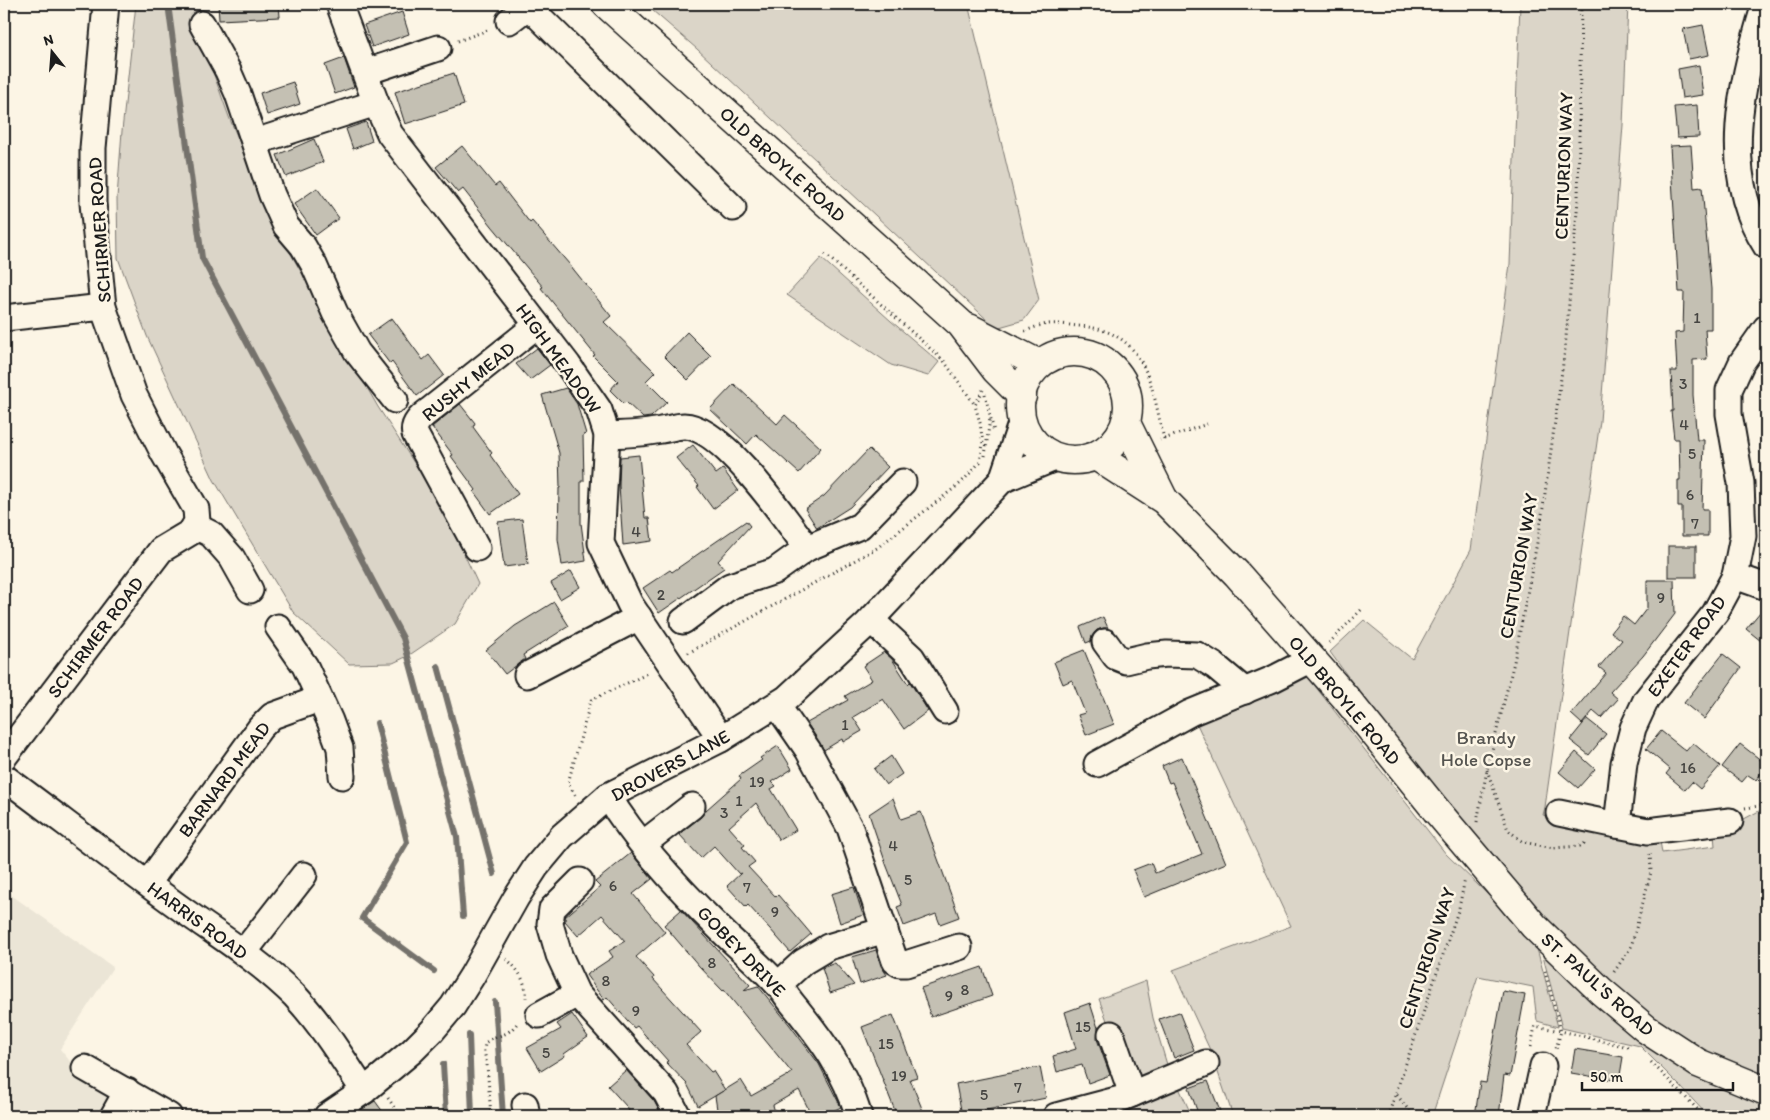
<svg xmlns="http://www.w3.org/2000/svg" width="1770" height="1120" font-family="Itim,sans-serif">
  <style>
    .built { fill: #ebe5d6 }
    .green { fill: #dbd5c8; stroke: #7c7872 }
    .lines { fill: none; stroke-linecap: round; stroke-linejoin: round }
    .stream { stroke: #75726c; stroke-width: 6 }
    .building { fill: #c4c0b3; stroke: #1c1c1c }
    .minor-casing { stroke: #1c1c1c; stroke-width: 29 }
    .major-casing { stroke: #1c1c1c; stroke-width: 31 }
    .path { stroke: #1c1c1c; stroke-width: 3; stroke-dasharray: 1 4; stroke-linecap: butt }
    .minor { stroke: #fcf5e5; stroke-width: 25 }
    .major { stroke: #fcf5e5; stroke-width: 28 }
    .major-bridge-casing { stroke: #1c1c1c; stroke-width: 31; stroke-linecap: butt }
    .major-bridge { stroke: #fcf5e5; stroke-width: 28 }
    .labels { text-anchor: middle; stroke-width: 5; stroke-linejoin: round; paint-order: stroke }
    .number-label { font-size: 16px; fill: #464542 }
    .street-label { font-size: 19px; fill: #1c1c1c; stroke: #fcf5e5 }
    .park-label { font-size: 19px; fill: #555450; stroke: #fcf5e5 }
  </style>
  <rect width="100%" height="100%" fill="#fcf5e5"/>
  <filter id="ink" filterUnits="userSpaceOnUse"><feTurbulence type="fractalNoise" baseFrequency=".02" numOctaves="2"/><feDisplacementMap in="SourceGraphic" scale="10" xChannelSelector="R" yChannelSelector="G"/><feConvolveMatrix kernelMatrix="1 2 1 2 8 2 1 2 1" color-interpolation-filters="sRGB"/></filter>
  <g filter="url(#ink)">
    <path class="built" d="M4,890L113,967L60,1049L77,1070L155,1116H4Z"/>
    <g class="green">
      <path d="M136,4H196L205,50L229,117L275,226L378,407L420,472L452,528L478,584L455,624L408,656L393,663L349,664L293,612L214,480L147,336L118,258L117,198L122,131Z"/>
      <path d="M645,4H968L1039,300L1024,320L996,328L697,49Z"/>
      <path d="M1520,4H1628L1623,125L1600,421L1545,807L1543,815L1655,837L1660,841L1662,853L1715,846L1714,835L1759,811H1766V1083L1698,1051L1652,1021L1609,983L1516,888L1412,765L1330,652L1364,620L1412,659L1471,550L1510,264Z"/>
      <path d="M821,258L891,321L939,362L928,376L891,365L787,295Z"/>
      <path d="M1298,674L1308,677L1446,854L1514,920L1536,945L1558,1027L1537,1021L1533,987L1478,976L1432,1116H1233L1211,1052L1173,970L1291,926L1196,722Z"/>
      <path d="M1541,949L1644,1040L1702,1080L1766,1106V1116H1708L1681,1087L1640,1046L1562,1028Z"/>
      <path d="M1146,981L1153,1018L1168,1068L1136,1080L1109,1026L1099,999Z"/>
      <path d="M1174,1077L1192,1116H1124L1120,1099Z"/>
    </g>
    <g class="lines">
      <g class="stream">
        <path d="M168,4L202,258L403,638L457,837L463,916"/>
        <path d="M438,666L494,874"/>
        <path d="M377,723L407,842L362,918L434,971"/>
        <path d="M495,1002L503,1116"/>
        <path d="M469,1035L472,1116"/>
        <path d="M443,1064L446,1116"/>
      </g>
    </g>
    <g class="building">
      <path d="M218,4H279L280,17L219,20Z"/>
      <path d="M402,12L409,34L372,47L364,25Z"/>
      <path d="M1703,25L1709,55L1689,59L1683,29Z"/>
      <path d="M344,58L354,87L335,94L325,65Z"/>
      <path d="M1699,65L1703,95L1682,98L1678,69Z"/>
      <path d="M454,73L464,105L405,124L395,92Z"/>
      <path d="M293,82L300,104L267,115L260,93Z"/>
      <path d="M1697,105L1699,137L1677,138L1674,107Z"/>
      <path d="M366,122L372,141L353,149L346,129Z"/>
      <path d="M314,139L323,162L286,177L277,155Z"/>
      <path d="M1691,145L1694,188L1702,187L1711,289V329H1705L1707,359L1693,360V395L1697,440H1704L1702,509H1708V536H1682V507H1678V480H1680L1679,439H1674L1671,411H1673L1671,371H1677L1675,333L1683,332L1684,292H1679L1670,146Z"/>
      <path d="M462,146L495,186L499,183L530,223L532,221L570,265L611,316L604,322L655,372L646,381L667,402L651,417L643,418L626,402L624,404L610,390L618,381L593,356L595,355L541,288L543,287L492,226L463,189L458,193L436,167Z"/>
      <path d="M317,188L339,218L316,235L294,204Z"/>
      <path d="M392,318L423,360L429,355L444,375L417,396L392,362L390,364L368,335Z"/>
      <path d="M687,332L711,356L688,380L664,356Z"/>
      <path d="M537,348L550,365L530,380L516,364Z"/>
      <path d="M734,384L777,424L785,415L821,448L799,473L756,434L747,444L710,409Z"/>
      <path d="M566,388L577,404L586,434L583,435L584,481H581V523L586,561L562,565L558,539L559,488H560L559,453L542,395Z"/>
      <path d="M460,404L475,423L473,427L492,453L490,455L518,494L490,514L474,492L476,490L451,456L453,455L432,427Z"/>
      <path d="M693,445L716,474L723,469L738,490L713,509L697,487L699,486L676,458Z"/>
      <path d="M869,449L888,467L850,507L817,528L805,509L824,496Z"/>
      <path d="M639,455L645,518H649L652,541L623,545L619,486L620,457Z"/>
      <path d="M522,519L528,564L504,567L498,522Z"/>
      <path d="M746,521L750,526L718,561L724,568L659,613L643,588L670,570L672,572Z"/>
      <rect x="1668" y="546" width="28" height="31"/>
      <path d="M571,571L580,587L560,599L551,583Z"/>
      <path d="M1647,580H1674L1675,614L1643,656L1610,692L1618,699L1601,718L1593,711L1582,724L1571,714L1606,673L1599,667L1622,640L1611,632L1623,616L1634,625L1647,608Z"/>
      <path d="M554,602L569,626L523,655L525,659L505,674L486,650L515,626Z"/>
      <path d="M1766,605V645L1746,629Z"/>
      <path d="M1103,617L1108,628H1103L1097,630L1092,636L1091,641L1086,643L1080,627Z"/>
      <path d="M1084,650L1114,724L1086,735L1078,715L1085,713L1072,680L1063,684L1054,662Z"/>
      <path d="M884,652L892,659L908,684L910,682L928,711L904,729L883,699L853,717L862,731L843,742L842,739L824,750L807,723L848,700L845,696L872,680L863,666Z"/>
      <path d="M1723,654L1741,668L1704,719L1684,703Z"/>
      <path d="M1587,719L1606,734L1589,755L1570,740Z"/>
      <path d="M1661,731L1686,751L1693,743L1720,766L1700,789L1692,782L1685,790L1666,774L1670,769L1646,749Z"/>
      <path d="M1740,744L1766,764V767L1756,780L1748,775L1742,782L1722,767Z"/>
      <path d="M778,746L792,769L772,782L776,786L771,789L796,830L779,840L756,803L729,827L745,845L742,847L755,862L748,867L776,897L778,895L811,934L790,952L770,929L748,905L746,907L727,886L741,873L739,874L714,846L701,858L679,834L701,817L706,810L741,779L739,776L762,760L760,758Z"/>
      <path d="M1576,752L1595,769L1578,788L1559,772Z"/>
      <path d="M891,756L902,774L886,785L874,769Z"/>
      <path d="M1182,757L1226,863L1144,897L1133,870L1151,863L1155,873L1202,854L1172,782L1169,783L1162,766Z"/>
      <path d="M893,798L901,819L921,812L959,917L940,924L936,914L904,926L897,907L902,905L886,864L869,814Z"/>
      <path d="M631,853L652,879L633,894L665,932L636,957L654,977L653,979L701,1032L686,1045L711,1072L713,1071L725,1090L698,1106L687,1084L666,1062L668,1061L637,1026L634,1028L607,997L604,1000L586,975L613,957L609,951L625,941L602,915L578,936L565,921V917L600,887L595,882Z"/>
      <path d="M854,887L863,915L840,923L831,894Z"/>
      <path d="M681,910L750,985L744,990L758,986L789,1024L819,1064L841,1107L823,1116H812L799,1090L773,1105L776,1116H718L715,1096L741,1080L751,1096L792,1073L724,990L723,991L699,966L664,925Z"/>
      <path d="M876,950L881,966L887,975L860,984L852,957Z"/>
      <path d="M835,963L854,985L830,993L822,968Z"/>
      <path d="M982,967L992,996L931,1017L921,988Z"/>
      <path d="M1503,991L1525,995L1510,1076L1504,1075L1499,1116H1475L1480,1082L1486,1083Z"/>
      <path d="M1090,1003L1098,1028L1097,1039L1110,1075L1088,1083L1082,1065L1057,1072L1053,1056L1076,1049L1065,1012Z"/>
      <path d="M1179,1012L1194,1050L1174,1058L1159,1019Z"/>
      <path d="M572,1014L588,1037L564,1054L565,1056L541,1071L527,1048L561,1029L557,1024Z"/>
      <path d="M893,1015L917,1077L910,1079L925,1116H897L862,1027Z"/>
      <path d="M1575,1049L1623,1057L1619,1081L1571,1073Z"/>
      <path d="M1040,1067L1046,1098L962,1115L956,1084Z"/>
      <path d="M626,1070L654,1101L662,1116H631L627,1107L608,1086Z"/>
      <path d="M1208,1081L1222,1116H1199L1189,1088Z"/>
      <path d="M375,1101L386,1116H352L372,1103Z"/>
    </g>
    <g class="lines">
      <defs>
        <g id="minor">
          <path d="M339,4L376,103L390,134L568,365L599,410L607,435L601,543L630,604L721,739"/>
          <path d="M1765,4C1741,81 1719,173 1766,246"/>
          <path d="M528,6L733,208"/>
          <path d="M509,21L531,4"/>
          <path d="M202,24L228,71L238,94L272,195L286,226L303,246L314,265L335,313L357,352L395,400"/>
          <path d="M366,72L438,48"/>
          <path d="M255,142L376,103"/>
          <path d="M4,318L103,307"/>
          <path d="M607,435C625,434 644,434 661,430C669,429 676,426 684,426C722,426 785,518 807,548"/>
          <path d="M1002,480L1057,457"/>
          <path d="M195,526L211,534L232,558L250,590"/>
          <path d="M477,548L415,434C412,423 422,416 430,410L537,325"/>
          <path d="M1735,576L1766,587"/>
          <path d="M871,620L912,658L945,711"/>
          <path d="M683,621L730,586L775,571L807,548L860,526L903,482"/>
          <path d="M278,627L305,666L330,721L340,748L342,776"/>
          <path d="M1105,642L1116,657L1126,661L1147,656L1167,654L1197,655L1215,666L1245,691"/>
          <path d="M527,675L639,617"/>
          <path d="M777,705L808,750L850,828L895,961L900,964H906L959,947"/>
          <path d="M4,757L161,550L191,532L197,522L196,509L164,454L134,395L103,307L93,203V148L106,4"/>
          <path d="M1097,764L1190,713L1273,679L1312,659"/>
          <path d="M4,777C66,823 127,870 190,915C227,941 263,964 295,996C322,1025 342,1058 364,1091"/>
          <path d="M608,796C637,844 680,890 720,929C739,948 760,965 778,985C783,990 787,997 792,1003C823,1041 844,1069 859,1116"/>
          <path d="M1559,813L1617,825"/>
          <path d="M1730,821L1648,831L1617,825L1624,763L1633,728L1646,700L1715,613L1735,576L1743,536L1741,483L1729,414V390L1742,362L1766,328"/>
          <path d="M643,844L692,806"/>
          <path d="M580,881L552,909L550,924L559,955L577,994L666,1093L678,1116"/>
          <path d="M148,883L260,728L272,716L319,699"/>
          <path d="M244,952L304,875"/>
          <path d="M778,985L803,962L828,947L885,930"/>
          <path d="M539,1015L577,994"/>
          <path d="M1111,1034L1132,1094"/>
          <path d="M85,1068L169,1116"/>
          <path d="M525,1105L527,1116"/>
          <path d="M113,1116L127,1091"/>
          <path d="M327,1116L364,1091L412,1051L432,1031L453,1006L472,976L516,898L536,867L562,836L608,796L721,739L787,698L866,625L1002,480L1022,421"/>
          <path d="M1056,1116L1120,1099L1206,1063"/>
          <path d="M1532,1116L1543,1066"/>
        </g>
        <g id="major">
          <path d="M606,4L961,324L996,370L1022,396"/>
          <path d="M969,328L1039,364"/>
          <circle cx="1074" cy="406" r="54"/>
          <path d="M1126,423L1163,498"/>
          <path d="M1096,456L1164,500L1237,574L1345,697L1436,810"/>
          <path d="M1518,907L1534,926L1601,991L1646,1029L1698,1063L1766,1091"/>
        </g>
      </defs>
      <use href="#minor" class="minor-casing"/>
      <use href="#major" class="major-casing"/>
      <g class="path">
        <path d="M458,41L490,29"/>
        <path d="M825,254L944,361L975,405"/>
        <path d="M1025,331C1031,329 1037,326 1043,325C1054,322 1067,325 1078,326C1147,330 1151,384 1164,439L1160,440"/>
        <path d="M985,394L994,432"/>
        <path d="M1164,439L1207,424"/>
        <path d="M985,456L990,418"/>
        <path d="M1329,643L1363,608"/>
        <path d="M688,653L877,548L961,483L980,462L983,444L980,423L975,405L983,390"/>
        <path d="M1487,770L1508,830L1523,842L1553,848L1580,846L1587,842"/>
        <path d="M575,795L568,783L591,700L649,673"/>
        <path d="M1745,808L1766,805"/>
        <path d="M1477,822L1487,770L1514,662L1541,522L1565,349L1578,200L1581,4"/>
        <path d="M506,959C518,968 527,983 526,998"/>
        <path d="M1545,971L1561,1031L1628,1047"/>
        <path d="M1614,972L1631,947L1651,872L1650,852"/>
        <path d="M1531,1047L1535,1026L1561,1031L1556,1049"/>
        <path d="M1651,1062L1704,1116"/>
        <path d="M1397,1095L1413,1116"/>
        <path d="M388,1098L400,1116"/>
        <path d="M491,1116L487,1065L484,1051L485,1043C499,1033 507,1038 518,1022"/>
        <path d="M1388,1116L1459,908L1465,879"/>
      </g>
      <use href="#minor" class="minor"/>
      <use href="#major" class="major"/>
      <defs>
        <path id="major-bridge" d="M1436,810L1518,907"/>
      </defs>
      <use href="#major-bridge" class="major-bridge-casing"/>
      <use href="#major-bridge" class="major-bridge"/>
    </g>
  </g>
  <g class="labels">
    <g class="number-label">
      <text x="1697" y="323">1</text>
      <text x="1683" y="389">3</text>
      <text x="1684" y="430">4</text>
      <text x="1692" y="459">5</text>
      <text x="1690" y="500">6</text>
      <text x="1695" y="529">7</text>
      <text x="636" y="537">4</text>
      <text x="661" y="600">2</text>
      <text x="1661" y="603">9</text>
      <text x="845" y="730">1</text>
      <text x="1688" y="773">16</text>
      <text x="757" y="787">19</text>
      <text x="739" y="806">1</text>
      <text x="724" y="818">3</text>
      <text x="893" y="851">4</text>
      <text x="908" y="885">5</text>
      <text x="613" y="891">6</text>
      <text x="747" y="893">7</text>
      <text x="775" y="917">9</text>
      <text x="712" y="968">8</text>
      <text x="606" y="986">8</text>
      <text x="965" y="995">8</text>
      <text x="949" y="1001">9</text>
      <text x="636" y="1016">9</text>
      <text x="1083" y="1032">15</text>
      <text x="886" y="1049">15</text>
      <text x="546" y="1058">5</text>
      <text x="899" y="1081">19</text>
      <text x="1018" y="1093">7</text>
      <text x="984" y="1100">5</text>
    </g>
    <g class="street-label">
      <text transform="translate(783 164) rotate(42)" y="7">OLD BROYLE ROAD</text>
      <text transform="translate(1563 166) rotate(-88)" y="7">CENTURION WAY</text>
      <text transform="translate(99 230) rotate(-94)" y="7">SCHIRMER ROAD</text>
      <text transform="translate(559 358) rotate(54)" y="7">HIGH MEADOW</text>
      <text transform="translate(468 381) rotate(-39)" y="7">RUSHY MEAD</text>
      <text transform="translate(1518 566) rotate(-80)" y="7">CENTURION WAY</text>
      <text transform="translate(95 637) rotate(-53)" y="7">SCHIRMER ROAD</text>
      <text transform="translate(1686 646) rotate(-54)" y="7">EXETER ROAD</text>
      <text transform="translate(1345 700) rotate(50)" y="7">OLD BROYLE ROAD</text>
      <text transform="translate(670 765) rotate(-28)" y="7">DROVERS LANE</text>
      <text transform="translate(224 779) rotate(-53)" y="7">BARNARD MEAD</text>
      <text transform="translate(198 920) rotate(36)" y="7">HARRIS ROAD</text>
      <text transform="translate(742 951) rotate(46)" y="7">GOBEY DRIVE</text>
      <text transform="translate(1426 958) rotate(-72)" y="7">CENTURION WAY</text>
      <text transform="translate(1598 984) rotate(42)" y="7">ST. PAUL'S ROAD</text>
    </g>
    <g class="park-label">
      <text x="1486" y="744">Brandy<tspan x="1486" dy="22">Hole Copse</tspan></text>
    </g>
  </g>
  <rect width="1770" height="1120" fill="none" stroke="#fcf5e5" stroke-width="20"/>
  <rect x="10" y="10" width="1750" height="1100" fill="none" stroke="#1c1c1c" stroke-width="2" filter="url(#ink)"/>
  <g transform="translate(52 52) rotate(343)" stroke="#fcf5e5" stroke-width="4" paint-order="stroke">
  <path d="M0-4L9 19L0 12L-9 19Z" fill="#1c1c1c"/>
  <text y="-8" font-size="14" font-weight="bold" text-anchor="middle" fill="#1c1c1c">N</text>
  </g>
  <path d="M1582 1082v8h151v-8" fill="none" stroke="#1c1c1c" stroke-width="2.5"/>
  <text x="1590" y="1082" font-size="15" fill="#1c1c1c" stroke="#fcf5e5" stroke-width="4" paint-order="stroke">50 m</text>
</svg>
